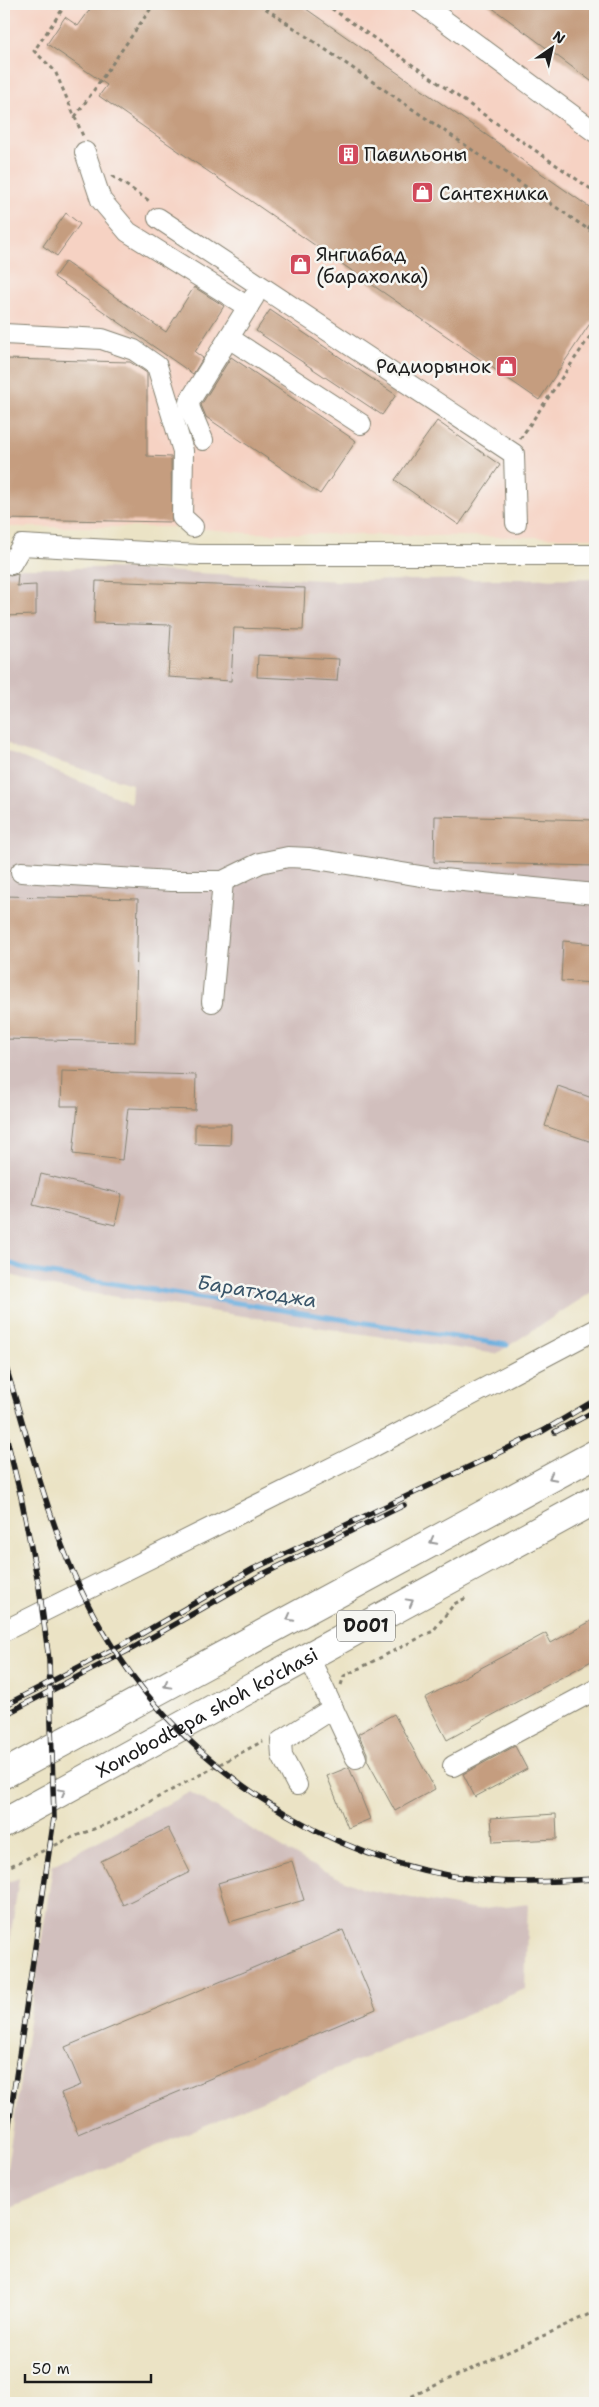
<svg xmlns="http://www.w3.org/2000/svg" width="599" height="2407" font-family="'Shantell Sans',sans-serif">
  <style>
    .built { fill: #f6d2c3 }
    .industrial { fill: #d1bfbd }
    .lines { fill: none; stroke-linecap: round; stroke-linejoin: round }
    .stream { stroke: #69adde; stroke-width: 5 }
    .building { fill: #c59d7f }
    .minor-casing { stroke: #848070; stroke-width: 22 }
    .highway-casing { stroke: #848070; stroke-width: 30 }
    .path { stroke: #848070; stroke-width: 3; stroke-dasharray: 4 4; stroke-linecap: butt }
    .minor { stroke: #fff; stroke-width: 20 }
    .highway { stroke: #fff; stroke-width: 28 }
    .rail-casing { stroke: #1c1c1c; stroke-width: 5.5 }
    .rail { stroke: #f6f6f2; stroke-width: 4; stroke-dasharray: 11; stroke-linecap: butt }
    .oneway { stroke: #999 }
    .labels { text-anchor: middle; stroke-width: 5; stroke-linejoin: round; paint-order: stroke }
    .shield { fill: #f6f6f2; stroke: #5d5d5c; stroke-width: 1 }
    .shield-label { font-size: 18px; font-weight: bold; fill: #1c1c1c }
    .poi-label { font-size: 19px; fill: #1c1c1c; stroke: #f6f6f2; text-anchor: start }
    .street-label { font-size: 19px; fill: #1c1c1c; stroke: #f6f6f2 }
    .water-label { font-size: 20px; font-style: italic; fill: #3b566a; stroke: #f6f6f2 }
  </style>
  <rect width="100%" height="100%" fill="#f6f6f2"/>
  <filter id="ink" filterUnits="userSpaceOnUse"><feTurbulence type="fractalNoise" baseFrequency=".02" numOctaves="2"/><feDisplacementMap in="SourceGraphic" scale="10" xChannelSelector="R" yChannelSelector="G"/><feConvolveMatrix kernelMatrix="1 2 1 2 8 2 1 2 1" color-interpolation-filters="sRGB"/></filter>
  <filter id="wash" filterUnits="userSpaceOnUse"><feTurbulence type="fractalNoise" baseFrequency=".0096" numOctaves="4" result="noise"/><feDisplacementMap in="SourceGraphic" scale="20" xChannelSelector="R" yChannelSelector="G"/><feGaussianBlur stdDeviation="1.12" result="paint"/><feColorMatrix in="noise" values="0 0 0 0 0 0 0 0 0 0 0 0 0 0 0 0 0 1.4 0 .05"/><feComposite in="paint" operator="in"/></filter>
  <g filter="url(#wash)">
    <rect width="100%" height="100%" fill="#ebe3c5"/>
    <path class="built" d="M4,4H595V538L247,533L185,527H4Z"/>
    <g class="industrial">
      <path d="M4,568H107L341,581L595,578V1290L496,1354L51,1287L4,1273V750L131,803L132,784L16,749L4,740Z"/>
      <path d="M190,1792L308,1863L362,1889L477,1910L528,1903L525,1989L4,2211V2187L53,1865Z"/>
      <path d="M19,1878L4,1983V1884Z"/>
    </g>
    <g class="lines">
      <path class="stream" d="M4,1261L32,1271L507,1345"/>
    </g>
    <g id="blocks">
      <g class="building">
        <path d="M94,4H299L595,211V316L539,400L99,96L107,85L47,44L65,17L78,26Z"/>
        <path d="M487,4H595V84Z"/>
        <path d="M66,213L80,224L57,256L43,246Z"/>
        <path d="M65,262L166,332L194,287L224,306L195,352L203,358L193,374L54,277Z"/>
        <path d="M270,310L396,395L382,415L256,331Z"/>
        <path d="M231,357L356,441L320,494L206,417L201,405Z"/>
        <path d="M4,359L130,362L147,373V456L171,457L172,522L4,519Z"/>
        <path d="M437,421L500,465L459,525L395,480Z"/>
        <path d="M4,573L10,576L18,574L17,586L36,585V615L4,616Z"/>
        <path d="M96,581L305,588L303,630L234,628L231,681L168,677L171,625L94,623Z"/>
        <path d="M258,655L339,659L337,681L257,677Z"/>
        <path d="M435,816L595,820V866L434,862Z"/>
        <path d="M4,896L138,899L135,1042L4,1039Z"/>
        <path d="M563,941L595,944V983L561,981Z"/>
        <path d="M62,1071L196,1075L195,1110L128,1108L122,1160L73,1154L78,1106H61Z"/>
        <path d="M558,1086L595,1099V1143L545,1126Z"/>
        <path d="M195,1124H231L230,1145L195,1144Z"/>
        <path d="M41,1174L122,1194L115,1225L33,1205Z"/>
        <path d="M595,1619V1659L447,1740L425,1698L546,1633L551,1643Z"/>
        <path d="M394,1714L435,1789L395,1811L367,1760V1753L358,1734Z"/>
        <path d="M515,1746L527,1769L475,1797L463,1774Z"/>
        <path d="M349,1767L370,1819L348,1828L327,1776Z"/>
        <path d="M556,1814L557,1839L493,1842L491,1818Z"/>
        <path d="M168,1828L190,1872L123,1905L101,1861Z"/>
        <path d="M292,1861L304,1900L230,1922L218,1883Z"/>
        <path d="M343,1930L376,2009L78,2134L61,2093L81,2085L65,2047Z"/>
      </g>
    </g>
  </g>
  <g filter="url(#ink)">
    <use href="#blocks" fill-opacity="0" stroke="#848070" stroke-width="1"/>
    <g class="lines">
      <defs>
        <g id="minor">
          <path d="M422,4L595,132"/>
          <path d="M85,152L101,200L128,232L248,307"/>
          <path d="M158,218L514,454L516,523"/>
          <path d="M4,334L102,339L134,350L157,366L183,451L182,517L193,527"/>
          <path d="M229,338L361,424"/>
          <path d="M203,440L190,409L189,402L254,297"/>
          <path d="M11,564L22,545L199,555H595"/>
          <path d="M21,872L171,881H223L260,863L288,857L310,858L433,878L595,894"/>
          <path d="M212,1002L223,881"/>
          <path d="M4,1631L369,1449L595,1330"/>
          <path d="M309,1657L356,1758"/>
          <path d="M453,1766L595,1690"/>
          <path d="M297,1785L282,1756L281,1741L333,1708"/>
        </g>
        <g id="highway">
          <path d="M4,1774L595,1454"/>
          <path id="s1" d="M4,1823L595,1500"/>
        </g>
      </defs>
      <use href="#minor" class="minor-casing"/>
      <use href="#highway" class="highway-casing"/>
      <g class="path">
        <path d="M66,4L34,51L55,71L83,136"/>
        <path d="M259,4L595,234"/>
        <path d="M325,4L595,192"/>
        <path d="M75,117L154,4"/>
        <path d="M112,176L151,202"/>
        <path d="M588,229L595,218"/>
        <path d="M520,439L595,329"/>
        <path d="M341,1685L344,1676L433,1631L454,1604L466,1598"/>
        <path d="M4,1869L73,1837L112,1822L263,1741"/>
        <path d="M397,2403L595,2312"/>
      </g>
      <use href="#minor" class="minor"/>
      <use href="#highway" class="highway"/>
      <defs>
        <g id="rail">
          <path d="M4,1361C32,1450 53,1546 101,1628C180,1764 324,1863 481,1880C519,1884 557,1881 595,1879"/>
          <path d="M4,1427L21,1497L39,1587L49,1660L54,1818L4,2158"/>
          <path d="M555,1432L595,1411"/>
          <path d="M4,1706L131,1640L253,1569L496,1454L543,1431L595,1400"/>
          <path d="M4,1715L133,1648L259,1576L404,1505"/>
        </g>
      </defs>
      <use href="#rail" class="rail-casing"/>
      <use href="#rail" class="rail"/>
    </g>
    <defs><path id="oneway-chevron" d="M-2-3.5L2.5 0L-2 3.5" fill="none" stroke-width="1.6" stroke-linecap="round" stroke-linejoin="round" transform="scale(1.25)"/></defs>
    <g class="oneway">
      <use href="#oneway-chevron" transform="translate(552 1477) rotate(152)"/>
      <use href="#oneway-chevron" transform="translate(433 1541) rotate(152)"/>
      <use href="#oneway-chevron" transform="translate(410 1602) rotate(-29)"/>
      <use href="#oneway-chevron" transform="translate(290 1618) rotate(152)"/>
      <use href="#oneway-chevron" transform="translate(167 1685) rotate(151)"/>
      <use href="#oneway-chevron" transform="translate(62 1792) rotate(-29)"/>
    </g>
  </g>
  <defs>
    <symbol id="building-square" viewBox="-11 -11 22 22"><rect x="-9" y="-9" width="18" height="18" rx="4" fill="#d1495b" stroke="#f6f6f2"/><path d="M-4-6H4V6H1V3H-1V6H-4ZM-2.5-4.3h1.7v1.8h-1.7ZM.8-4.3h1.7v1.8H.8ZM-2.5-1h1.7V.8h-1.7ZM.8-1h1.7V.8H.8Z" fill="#fff"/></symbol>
    <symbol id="shop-square" viewBox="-11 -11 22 22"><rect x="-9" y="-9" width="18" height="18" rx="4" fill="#d1495b" stroke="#f6f6f2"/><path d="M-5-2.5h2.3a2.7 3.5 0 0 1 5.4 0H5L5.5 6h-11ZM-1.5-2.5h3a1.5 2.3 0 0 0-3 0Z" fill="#fff"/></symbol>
  </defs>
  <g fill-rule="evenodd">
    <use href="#building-square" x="336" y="142" width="25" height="25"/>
    <use href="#shop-square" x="410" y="180" width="25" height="25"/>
    <use href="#shop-square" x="288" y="252" width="25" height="25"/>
    <use href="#shop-square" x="494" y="354" width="25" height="25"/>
  </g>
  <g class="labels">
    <rect class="shield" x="337" y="1610.5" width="58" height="31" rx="4"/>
    <g class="shield-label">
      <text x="366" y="1632">D001</text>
    </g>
    <g class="poi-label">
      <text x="364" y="161">Павильоны</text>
      <text x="439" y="200">Сантехника</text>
      <text x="316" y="261">Янгиабад<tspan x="316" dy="22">(барахолка)</tspan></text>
      <text x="491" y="373" text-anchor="end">Радиорынок</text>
    </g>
    <g class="street-label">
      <text dy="7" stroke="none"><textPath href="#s1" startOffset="231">Xonobodtepa shoh ko'chasi</textPath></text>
    </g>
    <g class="water-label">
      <text transform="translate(257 1291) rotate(9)" y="7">Баратходжа</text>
    </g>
  </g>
  <rect width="599" height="2407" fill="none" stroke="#f6f6f2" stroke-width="20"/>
  <g transform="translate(552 48) rotate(34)" stroke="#f6f6f2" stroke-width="4" paint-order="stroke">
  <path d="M0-4L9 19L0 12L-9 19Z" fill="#1c1c1c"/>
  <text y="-8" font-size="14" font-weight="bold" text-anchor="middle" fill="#1c1c1c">N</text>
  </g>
  <path d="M25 2374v8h126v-8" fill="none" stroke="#1c1c1c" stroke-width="2.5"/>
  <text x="32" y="2374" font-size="15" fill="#1c1c1c" stroke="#f6f6f2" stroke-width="4" paint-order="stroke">50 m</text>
</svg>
